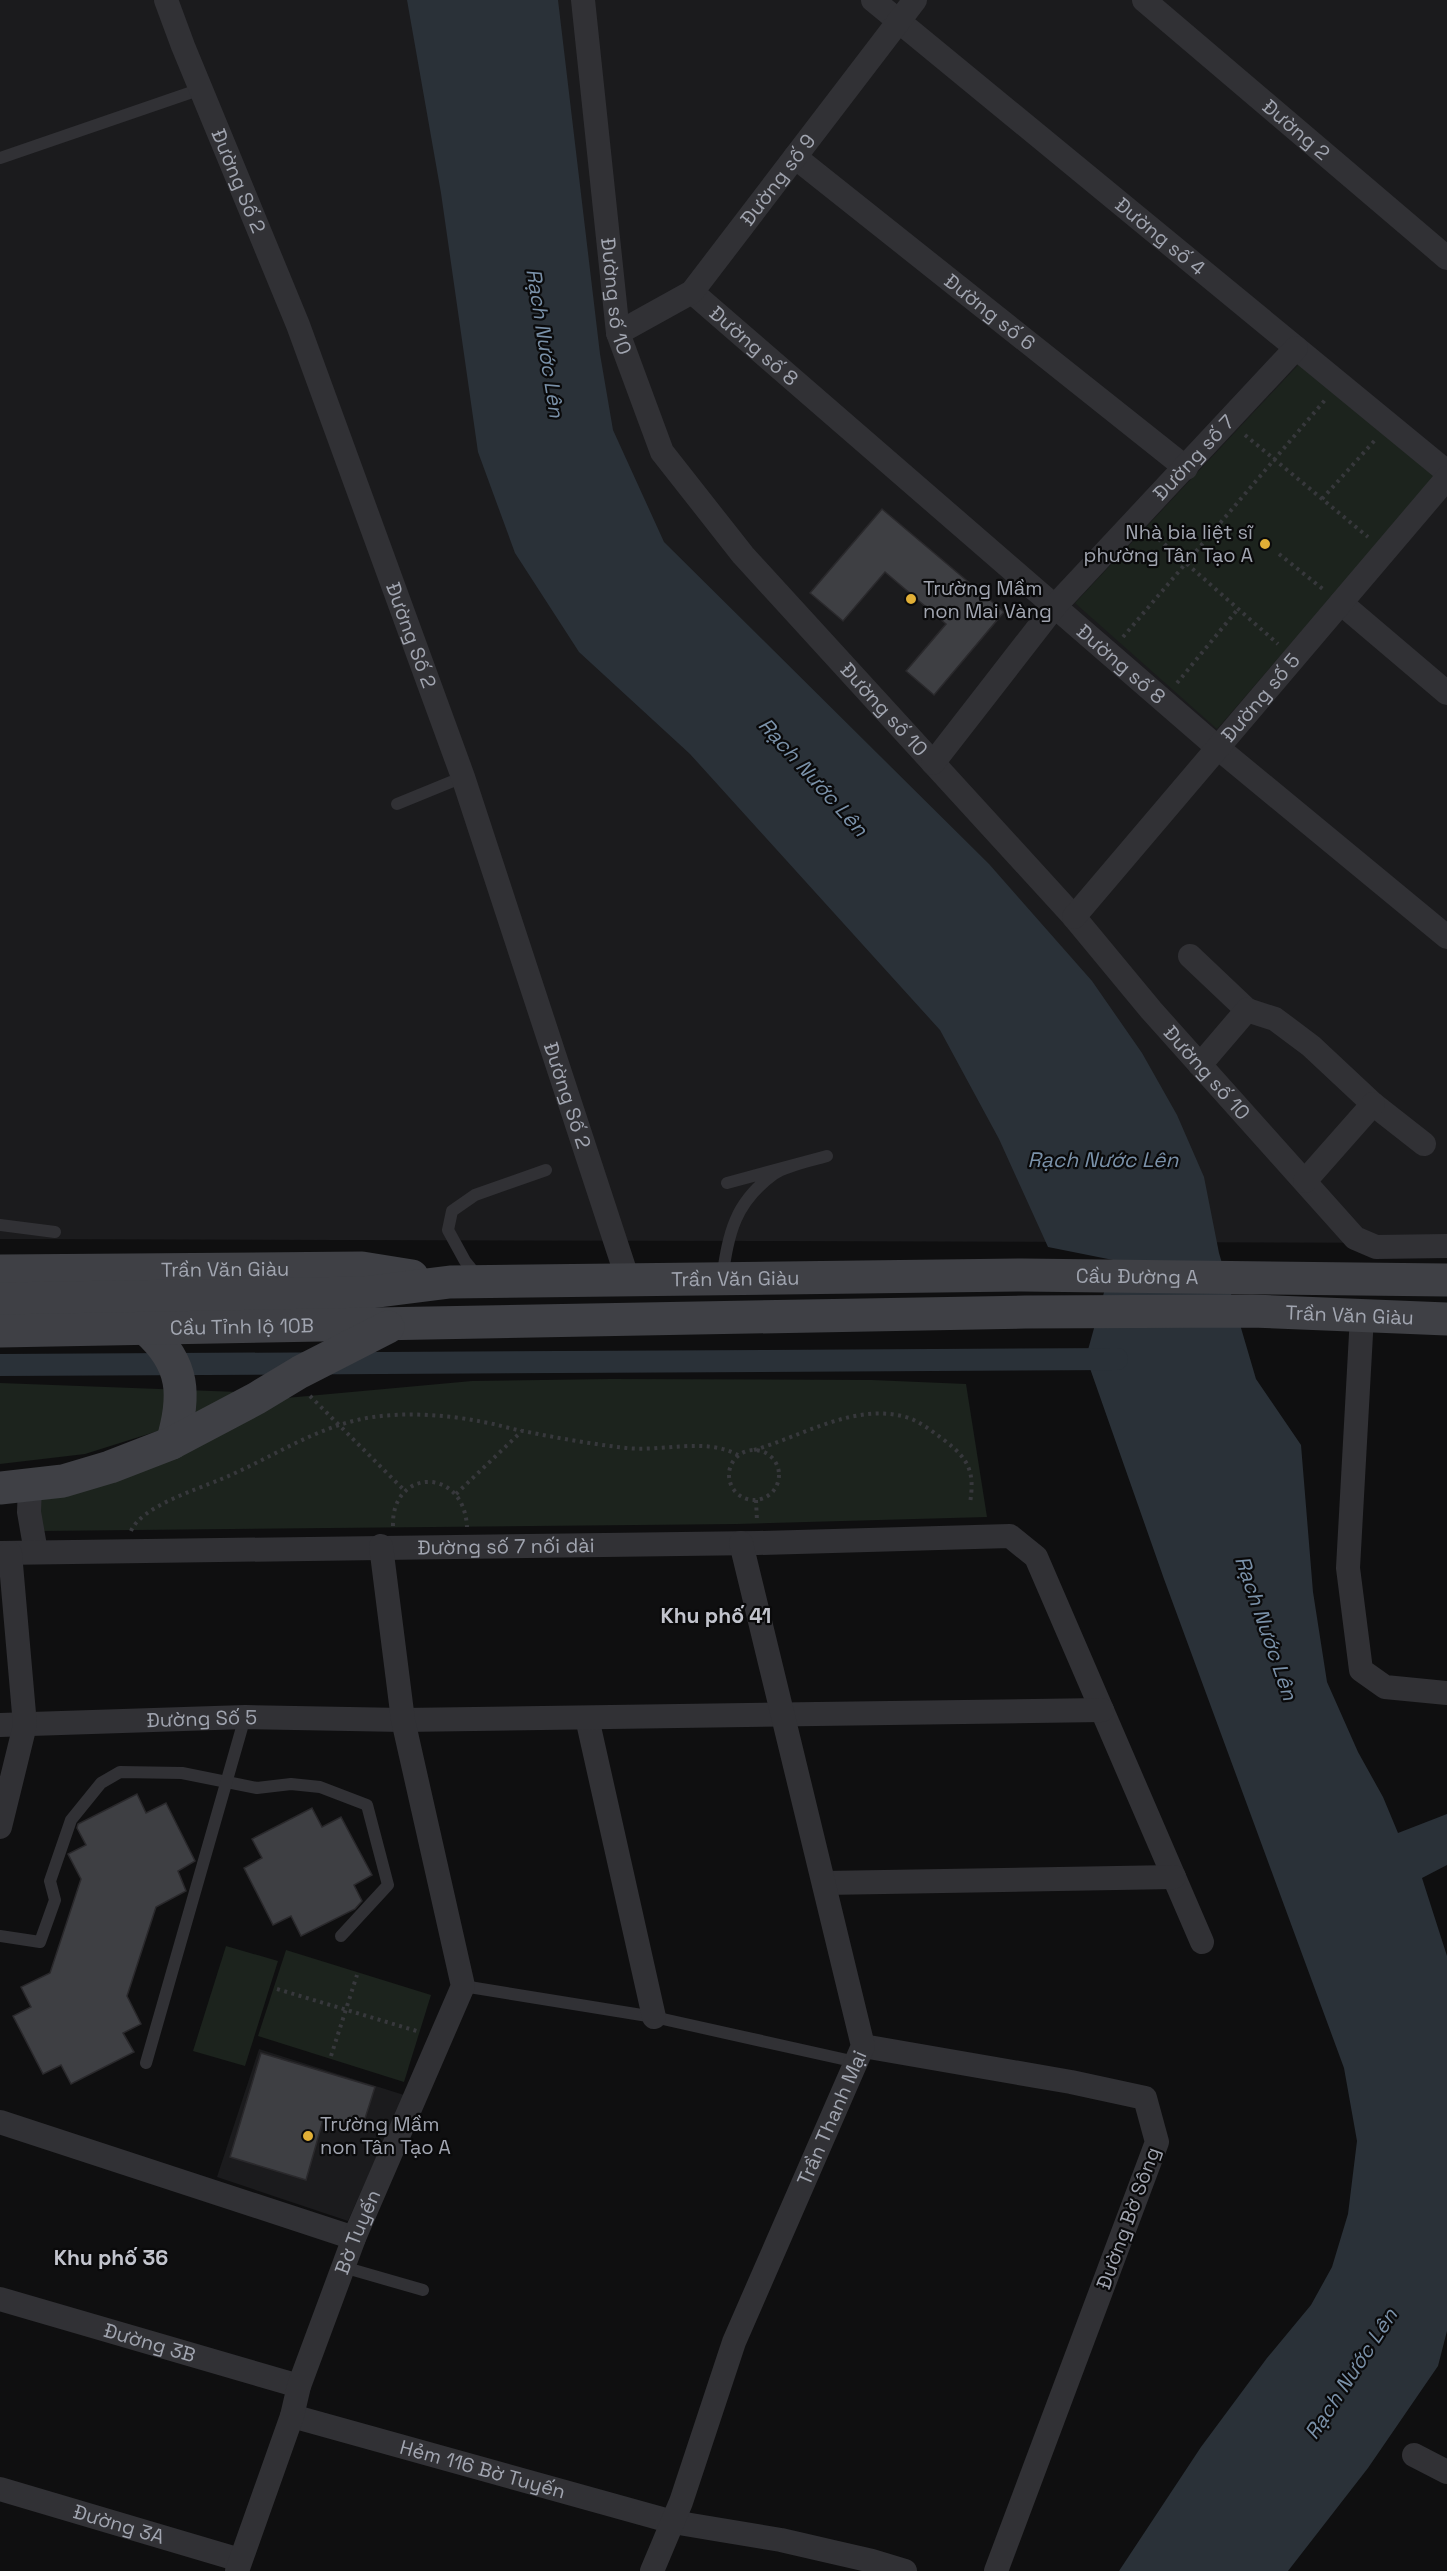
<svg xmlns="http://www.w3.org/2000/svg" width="1447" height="2571" font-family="'Space Grotesk',sans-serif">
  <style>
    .built { fill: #1b1b1d }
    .green { fill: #1c231d }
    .water { fill: #2a3138 }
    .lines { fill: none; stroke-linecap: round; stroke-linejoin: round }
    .canal { stroke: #2a3138; stroke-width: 22 }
    .building { fill: #3e3f43; stroke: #2a292c; stroke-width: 1.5 }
    .path { stroke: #37383c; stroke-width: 4; stroke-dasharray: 3 4.5; stroke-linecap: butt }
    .lane { stroke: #313135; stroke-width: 12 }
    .street { stroke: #313135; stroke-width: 24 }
    .secondary { stroke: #3f4045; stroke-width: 33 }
    .poi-dot { fill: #e1af36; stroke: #0a0a0b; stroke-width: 2 }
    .labels { text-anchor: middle; stroke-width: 4.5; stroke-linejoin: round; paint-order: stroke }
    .street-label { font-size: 20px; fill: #a1a5b0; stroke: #0a0a0b }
    .poi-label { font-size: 20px; fill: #a1a5b0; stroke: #0a0a0b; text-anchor: start }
    .water-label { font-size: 21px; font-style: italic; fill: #7a91a9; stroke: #0a0a0b }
    .neighbourhood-label { font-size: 21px; font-weight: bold; fill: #c2c4cd; stroke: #0a0a0b }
  </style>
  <rect width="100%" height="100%" fill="#0f0f10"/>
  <g class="built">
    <path d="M0,0H1447V1243L0,1239Z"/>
    <path d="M259,2049L404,2095L348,2221L217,2177Z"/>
  </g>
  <g class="green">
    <path d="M1299,364L1436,476L1217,729L1075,603Z"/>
    <path d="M610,1379L872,1380L966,1384L987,1517L737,1524L40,1531L39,1494L286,1398L472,1381Z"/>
    <path d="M0,1383L239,1392L218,1412L85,1454L0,1464Z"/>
    <path d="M226,1946L278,1961L245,2066L193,2051Z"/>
    <path d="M286,1950L431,1995L404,2082L258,2036Z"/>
  </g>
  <path class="water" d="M407,0H558L600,354L613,430L664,542L989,864L1092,981L1142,1053L1177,1115L1204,1177L1219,1253L1256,1379L1301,1445L1313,1592L1327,1682L1358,1752L1383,1797L1398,1833L1447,1814V1865L1422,1878L1447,1956V2331L1438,2366L1368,2468L1288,2571H1119L1201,2447L1267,2358L1311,2305L1332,2267L1348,2214L1357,2141L1344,2068L1164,1579L1086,1357L1113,1260L1048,1247L999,1139L940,1030L690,754L579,652L515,553L478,452L441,193Z"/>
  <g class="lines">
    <path class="canal" d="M0,1365L1117,1359"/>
  </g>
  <g class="building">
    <path d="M882,509L1004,612L934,695L906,671L946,624L885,572L843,621L810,593Z"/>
    <path d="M137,1794L146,1813L166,1803L195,1861L178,1871L186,1891L156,1907L127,1996L141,2024L123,2033L134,2052L71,2084L61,2065L43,2074L13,2016L31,2007L21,1987L50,1973L81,1879L68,1854L86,1845L77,1828L78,1824Z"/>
    <path d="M312,1808L322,1827L341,1817L372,1875L354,1885L362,1901L355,1909L301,1936L291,1916L273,1925L244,1868L262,1858L252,1839Z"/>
    <path d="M261,2053L375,2087L362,2128L324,2117L306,2180L230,2157Z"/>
  </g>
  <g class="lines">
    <g class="path">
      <path d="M1245,435L1368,537"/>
      <path d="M1322,499L1376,439"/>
      <path d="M1153,534L1278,644"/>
      <path d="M1279,554L1324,590"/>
      <path d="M1123,637L1325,400"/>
      <path d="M1177,683L1238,609"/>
      <path d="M310,1396L405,1491"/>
      <circle cx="754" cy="1475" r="25"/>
      <path d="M754,1450C803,1436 857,1401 909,1418C922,1423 933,1432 944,1440C969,1459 975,1472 970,1503"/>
      <path d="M456,1494L522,1431"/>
      <path d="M756,1500L757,1521"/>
      <path d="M393,1526C391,1468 464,1466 467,1527"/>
      <path d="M131,1531C141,1507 195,1490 219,1480C266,1461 307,1432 357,1420C396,1411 444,1414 483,1422C497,1424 510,1429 523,1431C557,1438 592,1444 626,1448C663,1452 705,1437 738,1455"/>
      <path d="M277,1989L420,2032"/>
      <path d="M331,2056L357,1975"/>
    </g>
    <g class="lane">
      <path d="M0,158L201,89"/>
      <path d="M397,804L463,777"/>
      <path d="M0,1225L55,1232"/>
      <path d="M478,1277L465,1261L448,1230L452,1211L475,1195L546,1170"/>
      <path d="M722,1278C729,1233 734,1203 774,1174C788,1165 811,1161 827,1156L727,1183"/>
      <path d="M0,1936L40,1942L55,1900L50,1881L71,1820L101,1783L120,1772L182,1773L257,1788L291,1784L320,1787L367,1805L388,1885L341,1936"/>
      <path d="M463,1986L654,2017L856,2062"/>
      <path d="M146,2063L245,1717"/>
      <path d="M343,2267L423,2290"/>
    </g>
    <g class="street">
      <path id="s1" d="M166,0L183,46L298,325L463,777L628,1280"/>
      <path id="s2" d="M583,0L618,333L662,452L743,555L1074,917L1151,1010L1355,1238L1376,1247L1447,1246"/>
      <path id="s3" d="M873,0L1447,472"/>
      <path id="s4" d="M1144,0L1447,258"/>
      <path id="s5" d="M795,157L1186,468"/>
      <path id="s6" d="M692,292L1218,748L1447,937"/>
      <path id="s7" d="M618,333L692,292L915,0"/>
      <path d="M1341,603L1447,693"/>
      <path id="s8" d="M933,763L1055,606L1296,348"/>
      <path id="s9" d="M1074,917L1447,478"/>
      <path d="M1190,956L1247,1010"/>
      <path d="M1200,1065L1247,1010L1275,1019L1311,1046L1373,1104L1424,1144"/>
      <path d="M1305,1181L1373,1104"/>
      <path d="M1362,1316L1348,1568L1361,1670L1385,1687L1447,1693"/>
      <path d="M30,1485L29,1512L36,1552"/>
      <path id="s10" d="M0,1553L758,1543L1010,1536L1036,1557L1202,1942"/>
      <path d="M587,1718L654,2017"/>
      <path id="s11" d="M0,1725L245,1717L403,1720L1102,1710"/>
      <path d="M0,1827L25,1725L10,1553"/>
      <path d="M824,1883L1174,1877"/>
      <path d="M863,2046L1071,2082L1145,2098L1157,2142L996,2571"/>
      <path d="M0,2122L354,2238"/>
      <path id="s12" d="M0,2299L299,2386"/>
      <path id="s13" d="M292,2416L673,2522L781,2540L872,2561L905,2571"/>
      <path d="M1414,2455L1447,2472"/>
      <path id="s14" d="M0,2489L240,2560"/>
      <path id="s15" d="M237,2571L292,2416L299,2386L354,2238L463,1986L403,1720L381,1546"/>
      <path id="s16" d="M652,2571L681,2502L734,2342L863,2046L741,1543"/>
    </g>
    <g class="secondary">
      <path id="s17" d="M0,1271L362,1268L412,1276"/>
      <path id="s18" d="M0,1299L363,1293L450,1282L1022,1275L1447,1280"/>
      <path d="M147,1330C185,1364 186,1396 172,1443"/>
      <path id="s19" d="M0,1331L1025,1312L1252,1311L1447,1319"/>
      <path d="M0,1488L63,1481L110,1467L172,1443L257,1398L300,1372L388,1327"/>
    </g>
  </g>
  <g class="poi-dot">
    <circle cx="1265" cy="544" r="6"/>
    <circle cx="911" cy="599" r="6"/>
    <circle cx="308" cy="2136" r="6"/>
  </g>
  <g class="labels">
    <g class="street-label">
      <text dy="7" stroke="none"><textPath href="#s4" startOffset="200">Đường 2</textPath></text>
      <text dy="7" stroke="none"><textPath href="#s7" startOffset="226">Đường số 9</textPath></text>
      <text dy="7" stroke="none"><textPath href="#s1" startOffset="195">Đường Số 2</textPath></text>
      <text dy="7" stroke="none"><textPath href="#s3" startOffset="372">Đường số 4</textPath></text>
      <text dy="7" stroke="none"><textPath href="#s2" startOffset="298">Đường số 10</textPath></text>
      <text dy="7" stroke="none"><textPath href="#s5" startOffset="249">Đường số 6</textPath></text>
      <text dy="7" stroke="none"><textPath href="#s6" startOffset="82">Đường số 8</textPath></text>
      <text dy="7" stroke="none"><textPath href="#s8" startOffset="402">Đường số 7</textPath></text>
      <text dy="7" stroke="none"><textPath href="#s1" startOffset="681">Đường Số 2</textPath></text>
      <text dy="7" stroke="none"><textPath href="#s6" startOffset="568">Đường số 8</textPath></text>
      <text dy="7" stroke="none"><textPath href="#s9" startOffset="288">Đường số 5</textPath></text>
      <text dy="7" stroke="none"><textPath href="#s2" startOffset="802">Đường số 10</textPath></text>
      <text dy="7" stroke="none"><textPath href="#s2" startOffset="1288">Đường số 10</textPath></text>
      <text dy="7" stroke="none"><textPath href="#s1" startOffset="1167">Đường Số 2</textPath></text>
      <text dy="7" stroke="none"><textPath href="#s17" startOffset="225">Trần Văn Giàu</textPath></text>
      <text dy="7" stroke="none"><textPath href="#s18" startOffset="1138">Cầu Đường A</textPath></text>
      <text dy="7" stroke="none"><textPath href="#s18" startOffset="736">Trần Văn Giàu</textPath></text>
      <text dy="7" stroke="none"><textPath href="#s19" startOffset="1350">Trần Văn Giàu</textPath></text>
      <text dy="7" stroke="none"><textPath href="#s19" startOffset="242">Cầu Tỉnh lộ 10B</textPath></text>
      <text dy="7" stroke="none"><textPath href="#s10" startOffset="506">Đường số 7 nối dài</textPath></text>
      <text dy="7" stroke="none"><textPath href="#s11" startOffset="202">Đường Số 5</textPath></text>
      <text dy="7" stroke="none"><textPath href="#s16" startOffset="488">Trần Thanh Mại</textPath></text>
      <text transform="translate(1128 2218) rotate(-70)" y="7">Đường Bờ Sông</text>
      <text dy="7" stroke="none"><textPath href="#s15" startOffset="360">Bờ Tuyến</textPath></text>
      <text dy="7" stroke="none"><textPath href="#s12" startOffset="156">Đường 3B</textPath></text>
      <text dy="7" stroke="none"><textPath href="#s13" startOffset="198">Hẻm 116 Bờ Tuyến</textPath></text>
      <text dy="7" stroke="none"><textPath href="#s14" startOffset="124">Đường 3A</textPath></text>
    </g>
    <g class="poi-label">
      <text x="1253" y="539" text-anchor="end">Nhà bia liệt sĩ<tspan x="1253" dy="23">phường Tân Tạo A</tspan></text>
      <text x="923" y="595">Trường Mầm<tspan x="923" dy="23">non Mai Vàng</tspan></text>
      <text x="320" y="2131">Trường Mầm<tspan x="320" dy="23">non Tân Tạo A</tspan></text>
    </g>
    <g class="water-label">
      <text transform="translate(545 343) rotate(81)" y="7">Rạch Nước Lên</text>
      <text transform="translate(813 777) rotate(48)" y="7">Rạch Nước Lên</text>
      <text x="1103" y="1167">Rạch Nước Lên</text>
      <text transform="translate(1266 1628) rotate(71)" y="7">Rạch Nước Lên</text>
      <text transform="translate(1351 2374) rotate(-57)" y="7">Rạch Nước Lên</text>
    </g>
    <g class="neighbourhood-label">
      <text x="716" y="1623">Khu phố 41</text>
      <text x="111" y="2265">Khu phố 36</text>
    </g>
  </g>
</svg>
